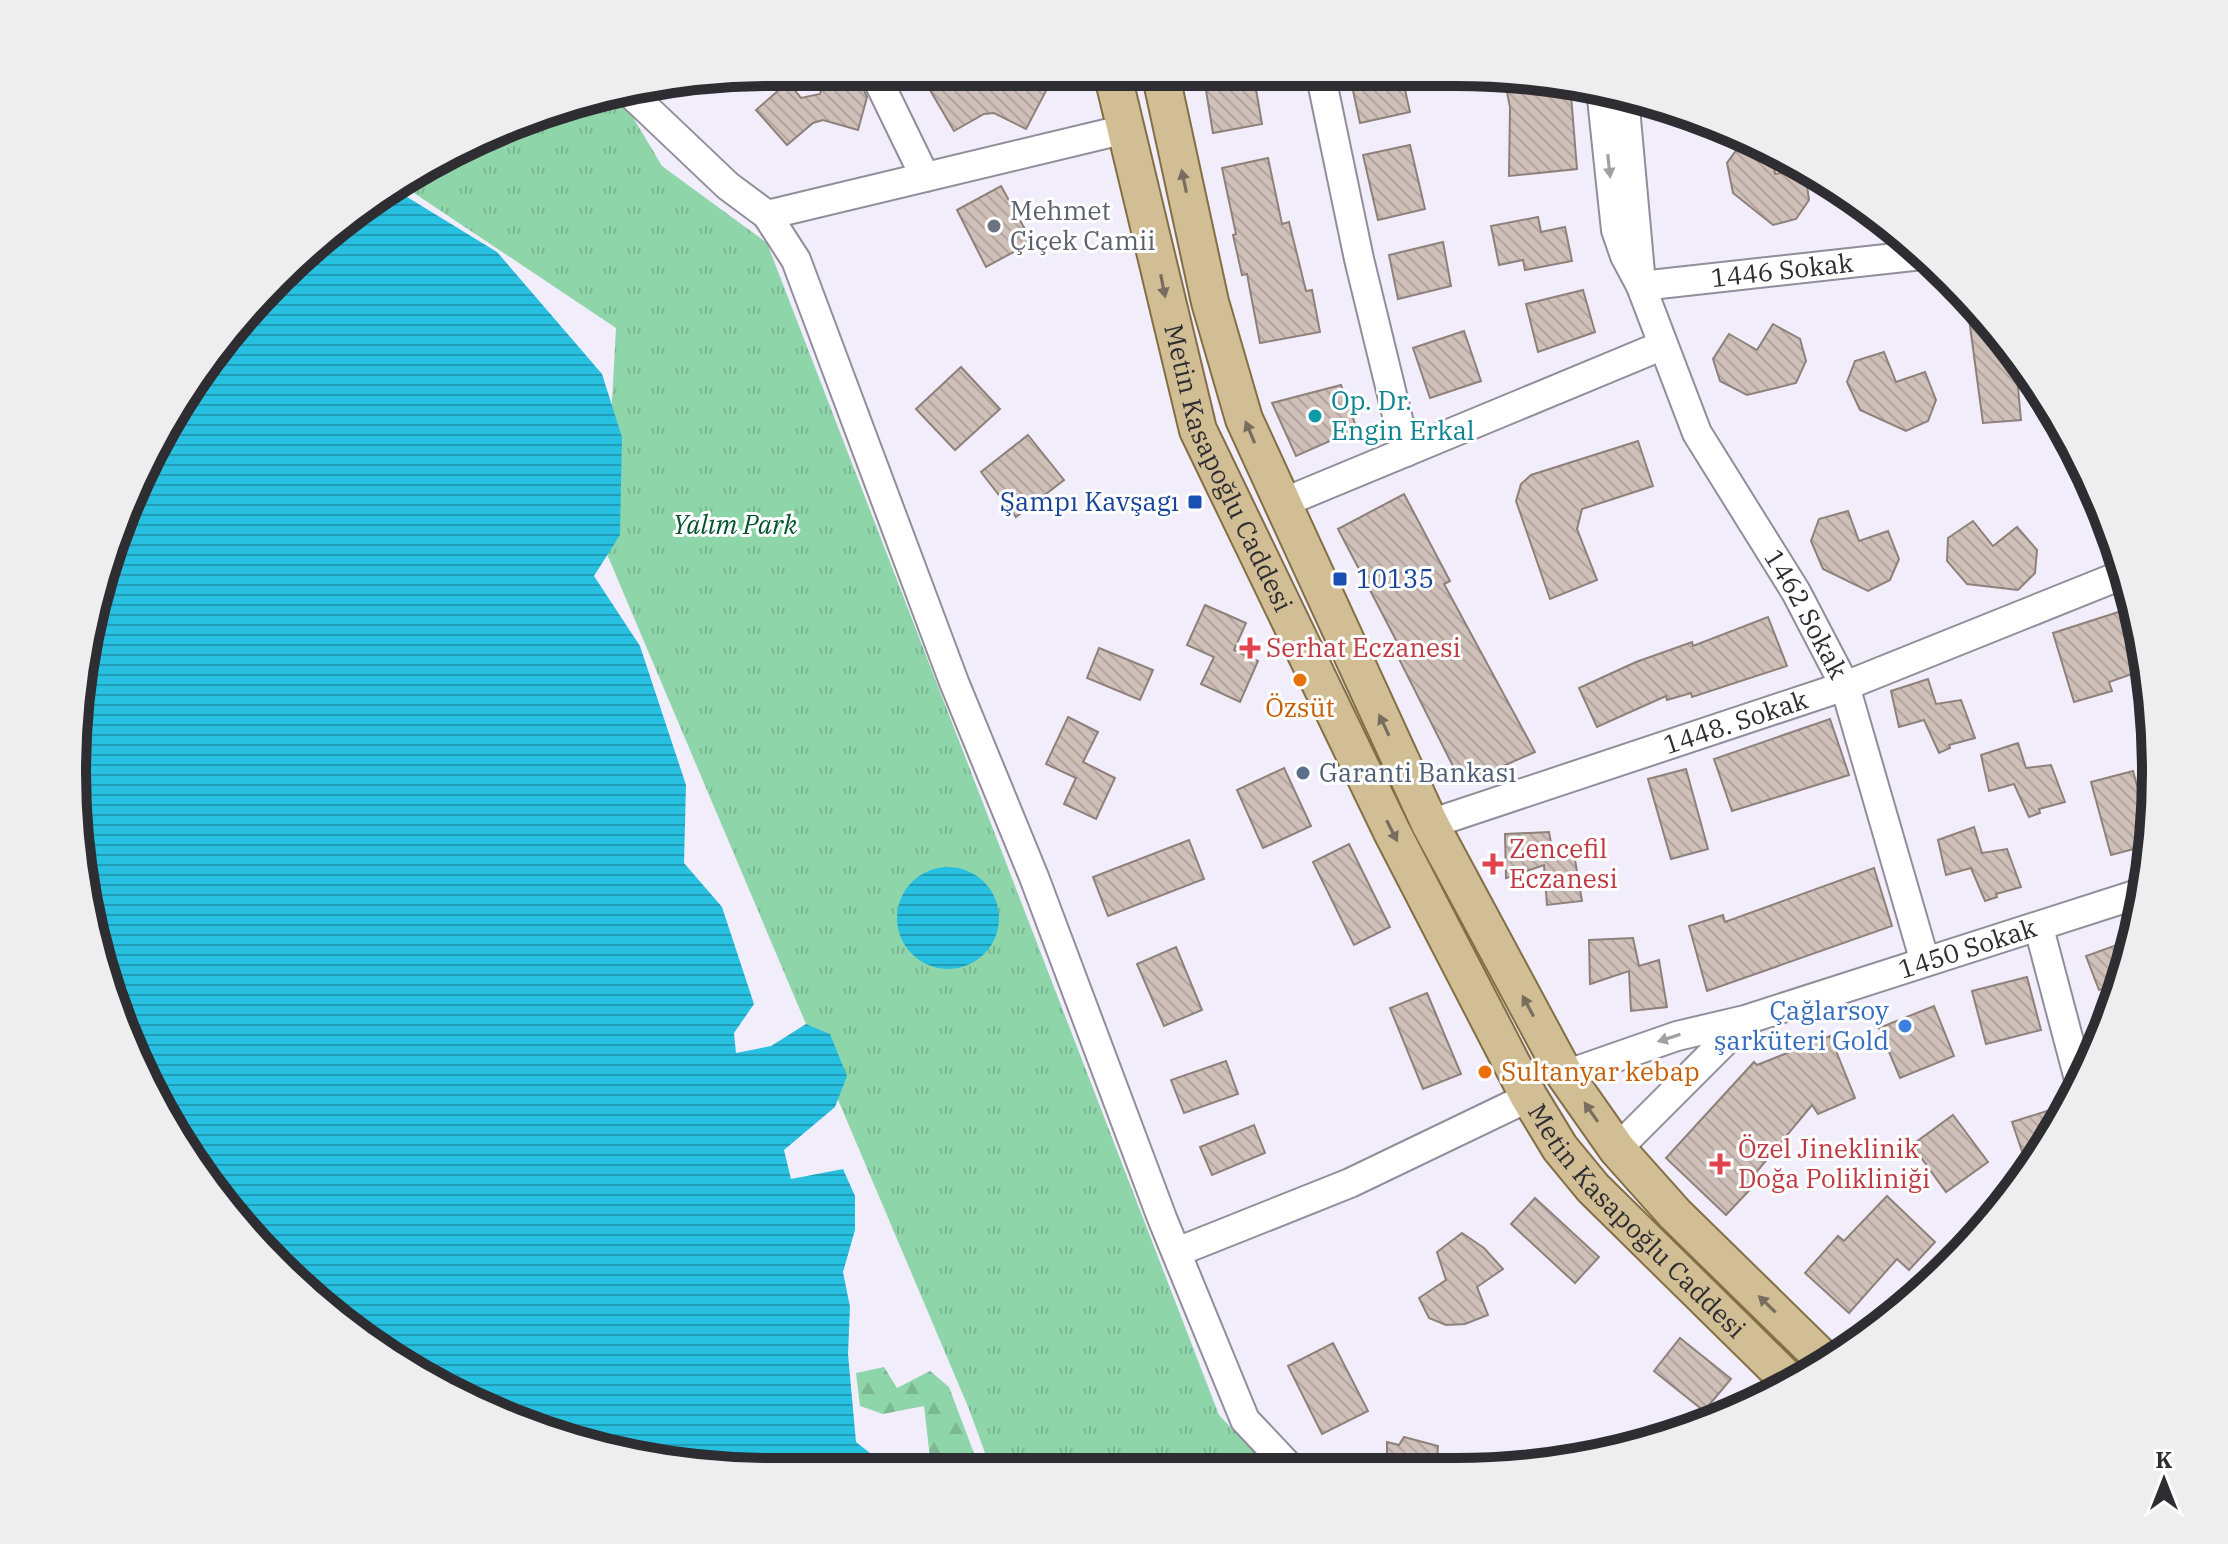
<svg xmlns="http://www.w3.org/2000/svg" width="2228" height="1544" font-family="'IBM Plex Serif',serif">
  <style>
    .forest { fill: url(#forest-firs) }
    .park { fill: url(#park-tufts) }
    .water { fill: url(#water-rules) }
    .building { fill: url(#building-back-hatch); stroke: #8e807a; stroke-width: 2 }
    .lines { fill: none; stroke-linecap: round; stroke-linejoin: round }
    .minor-casing { stroke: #918d9a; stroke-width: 32 }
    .major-casing { stroke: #846f45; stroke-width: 40 }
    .minor { stroke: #fff; stroke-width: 28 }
    .major { stroke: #d1be95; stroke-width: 36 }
    .oneway { fill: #a1a0a3 }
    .oneway2 { fill: #776e5f }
    .worship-dot { fill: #6b7280; stroke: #fff; stroke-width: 3 }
    .culture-dot { fill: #0f9aa8; stroke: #fff; stroke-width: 3 }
    .transit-dot { fill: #1a4fb4; stroke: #fff; stroke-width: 3 }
    .health-dot { fill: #e0444e; stroke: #fff; stroke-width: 3 }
    .food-dot { fill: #e8710a; stroke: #fff; stroke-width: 3 }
    .service-dot { fill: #5c6f8a; stroke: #fff; stroke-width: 3 }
    .shop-dot { fill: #3f7fe0; stroke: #fff; stroke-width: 3 }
    .labels { text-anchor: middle; stroke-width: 6; stroke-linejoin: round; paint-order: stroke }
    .worship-label { font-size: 26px; fill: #5b616d; stroke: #fff; text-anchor: start }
    .street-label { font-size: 26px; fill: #2e2d32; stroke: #fff }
    .culture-label { font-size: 26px; fill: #0d838f; stroke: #fff; text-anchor: start }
    .transit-label { font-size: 26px; fill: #164399; stroke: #fff; text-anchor: end }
    .park-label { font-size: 26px; font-style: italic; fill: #00532f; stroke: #fff }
    .health-label { font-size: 26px; fill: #be3a42; stroke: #fff; text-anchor: start }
    .food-label { font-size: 26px; fill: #c56008; stroke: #fff }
    .service-label { font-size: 26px; fill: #4e5e75; stroke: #fff; text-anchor: start }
    .shop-label { font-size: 26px; fill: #366cbe; stroke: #fff; text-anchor: end }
    .rim { fill: none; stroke: #2e2d32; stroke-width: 10 }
  </style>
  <defs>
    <pattern id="forest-firs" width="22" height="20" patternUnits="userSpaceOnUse" patternTransform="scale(2)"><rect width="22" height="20" fill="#8fd5aa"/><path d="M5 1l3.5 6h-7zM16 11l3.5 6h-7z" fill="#7cb793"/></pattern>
    <pattern id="park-tufts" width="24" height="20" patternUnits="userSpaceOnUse" patternTransform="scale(2)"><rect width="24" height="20" fill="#8fd5aa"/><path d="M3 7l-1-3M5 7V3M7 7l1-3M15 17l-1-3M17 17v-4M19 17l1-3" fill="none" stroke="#7cb793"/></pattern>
    <pattern id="water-rules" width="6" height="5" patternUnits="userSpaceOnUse" patternTransform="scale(2)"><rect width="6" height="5" fill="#28c0e1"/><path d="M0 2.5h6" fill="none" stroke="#239cb7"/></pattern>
    <pattern id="building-back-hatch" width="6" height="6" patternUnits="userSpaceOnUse" patternTransform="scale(2)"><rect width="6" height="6" fill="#d0c0ba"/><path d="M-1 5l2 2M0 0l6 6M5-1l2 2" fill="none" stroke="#b3a5a0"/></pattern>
  </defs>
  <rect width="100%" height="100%" fill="#f2edfb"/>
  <path class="forest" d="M884,1367L897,1388L930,1371L949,1387L981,1472H960L930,1458L924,1406L883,1414L860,1406L856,1373Z"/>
  <path class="park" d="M618,92L662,166L767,243L1219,1415L1273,1472H992L969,1409L604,547L616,328L399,183L590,96Z"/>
  <g class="water">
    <path d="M394,189L497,252L602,374L622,437L620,535L594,576L640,646L686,785L684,863L722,907L754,1004L734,1033L736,1053L771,1046L806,1024L830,1034L847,1076L835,1107L784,1150L791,1179L843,1169L855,1196V1230L843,1272L850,1307L848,1354L856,1442L884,1464L941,1472H772L635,1458L504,1419L383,1354L277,1267L144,1082L85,908L78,681L125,504L245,311L382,191Z"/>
    <circle cx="948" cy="918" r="51"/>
  </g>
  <g class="building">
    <path d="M827,72L860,81L867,97L858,130L823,120L813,123L787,145L756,110L788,82L801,98L820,94Z"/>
    <path d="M962,72H968L977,87H996L1004,72H1018L1048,87L1026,129L994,113L984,114L954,131L930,90Z"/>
    <path d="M1203,72H1253L1262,124L1213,133Z"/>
    <path d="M1349,72H1401L1410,112L1360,123Z"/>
    <path d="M1504,77L1570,83L1577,169L1509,176L1510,107Z"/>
    <path d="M1748,144L1772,153L1775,174L1805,170L1809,200L1796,219L1773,225L1733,193L1727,163L1740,145Z"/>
    <path d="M1410,145L1425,209L1378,220L1363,155Z"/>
    <path d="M1268,158L1282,224L1289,222L1306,291L1312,290L1320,332L1260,343L1247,274L1242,275L1233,235L1236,234L1222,168Z"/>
    <path d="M1001,186L1032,242L986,267L957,210Z"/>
    <path d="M1538,217L1541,232L1565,227L1572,261L1525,270L1523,260L1499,265L1491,226Z"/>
    <path d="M1443,242L1451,286L1398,299L1389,255Z"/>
    <path d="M1583,290L1595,332L1538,352L1526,304Z"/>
    <path d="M1966,296L2015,355L2021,420L1983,423Z"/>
    <path d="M1773,324L1800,339L1806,361L1796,383L1747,395L1720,381L1713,359L1729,334L1757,350Z"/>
    <path d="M1464,331L1481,381L1430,398L1413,348Z"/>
    <path d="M1884,352L1896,382L1925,372L1936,400L1928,421L1906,431L1860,410L1847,382L1855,361Z"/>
    <path d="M961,367L1000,409L955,450L916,409Z"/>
    <path d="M1341,385L1357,429L1296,456L1272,403Z"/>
    <path d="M1028,435L1064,480L1016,517L981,472Z"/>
    <path d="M1638,441L1653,486L1582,509L1577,529L1597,580L1550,599L1516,501L1521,484L1531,475Z"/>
    <path d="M1404,494L1450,581L1444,584L1535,752L1462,784L1391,643L1396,640L1338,529Z"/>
    <path d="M1848,511L1859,541L1888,531L1899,559L1890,580L1868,591L1823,569L1811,541L1819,519Z"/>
    <path d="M1973,521L1993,546L2017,527L2037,550L2035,573L2018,590L1967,584L1947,561L1948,538Z"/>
    <path d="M1205,605L1246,623L1234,650L1258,661L1240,702L1201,684L1214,657L1187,645Z"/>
    <path d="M2134,607L2143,636L2146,669L2109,682L2112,691L2074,702L2053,633Z"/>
    <path d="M1768,617L1787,666L1692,697L1691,693L1667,700L1666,696L1597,727L1579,688L1636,662L1692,642L1693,646Z"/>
    <path d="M1099,648L1153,670L1140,700L1087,678Z"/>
    <path d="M1928,679L1936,704L1961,700L1975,738L1949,745L1950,748L1939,753L1924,720L1899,727L1891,691Z"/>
    <path d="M1068,717L1098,732L1083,762L1115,778L1096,819L1064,804L1076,778L1046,764Z"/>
    <path d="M1830,719L1849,775L1732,811L1714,759Z"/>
    <path d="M2018,743L2026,768L2051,765L2065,802L2039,809L2040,813L2029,817L2014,784L1989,791L1981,755Z"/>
    <path d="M1284,768L1311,826L1263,848L1237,790Z"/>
    <path d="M1686,769L1708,849L1671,859L1648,779Z"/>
    <path d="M2133,771L2150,832L2149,845L2111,855L2091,782Z"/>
    <path d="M1974,827L1982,853L2007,849L2021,887L1996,894L1997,897L1985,901L1971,868L1946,875L1938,840Z"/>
    <path d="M1549,832L1554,860L1574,854L1582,901L1547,905L1544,865L1506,878L1505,834Z"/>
    <path d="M1189,840L1204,879L1108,916L1093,877Z"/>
    <path d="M1349,844L1390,927L1354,945L1313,862Z"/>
    <path d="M1874,868L1892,926L1707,991L1689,926L1723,915L1725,922Z"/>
    <path d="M1633,938L1639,966L1659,960L1667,1007L1631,1011L1629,971L1590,984L1589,940Z"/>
    <path d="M2133,939L2120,982L2099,990L2086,956Z"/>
    <path d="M1176,947L1202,1010L1164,1026L1137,964Z"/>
    <path d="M2027,977L2041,1030L1986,1044L1972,991Z"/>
    <path d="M1427,993L1461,1074L1423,1089L1390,1008Z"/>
    <path d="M1934,1006L1954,1056L1900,1078L1879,1028Z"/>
    <path d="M1830,1036L1855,1098L1818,1114L1812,1105L1754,1175L1759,1180L1726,1215L1666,1158L1754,1062L1757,1065Z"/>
    <path d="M1226,1061L1238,1094L1184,1113L1171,1080Z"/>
    <path d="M2069,1104L2041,1155L2025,1160L2012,1122Z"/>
    <path d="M1953,1115L1988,1162L1946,1192L1912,1145Z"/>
    <path d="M1254,1125L1265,1153L1212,1175L1200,1147Z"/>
    <path d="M1887,1196L1935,1242L1909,1270L1897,1259L1849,1313L1805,1273L1838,1236L1844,1241Z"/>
    <path d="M1535,1198L1599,1257L1575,1283L1511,1224Z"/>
    <path d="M1462,1233L1484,1248L1503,1269L1477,1287L1488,1315L1465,1324L1446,1325L1429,1318L1419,1298L1446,1280L1437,1252Z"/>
    <path d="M1680,1338L1731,1379L1704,1411L1654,1371Z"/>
    <path d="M1333,1343L1368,1411L1322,1434L1288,1366Z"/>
    <path d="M1404,1437L1438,1446L1437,1460L1429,1472H1357L1387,1454V1442L1399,1445Z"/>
  </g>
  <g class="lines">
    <defs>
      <g id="minor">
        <path d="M874,72L925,177"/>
        <path d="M1320,72L1359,259L1406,452"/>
        <path id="s1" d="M1601,89L1616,230L1625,256L1641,286L1697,433L1796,592L1845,686L1925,962"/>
        <path d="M628,91L728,186L767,215L796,260L954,682L1034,877L1162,1218L1245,1420L1294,1472"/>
        <path d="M1624,97L1640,273"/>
        <path d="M767,215L1126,129"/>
        <path id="s2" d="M1641,286L1922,255"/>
        <path d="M1280,504L1661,346"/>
        <path id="s3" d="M1430,824L1845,686L2124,574"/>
        <path d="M2039,928L2080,1083"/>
        <path id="s4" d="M1565,1075L1677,1036L1745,1020L2144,892"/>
        <path d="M1617,1149L1745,1021"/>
        <path d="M1177,1252L1350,1183L1529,1097"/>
      </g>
      <g id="major">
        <path id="s5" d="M1112,72L1198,430L1392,832L1529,1097L1560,1148L1593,1188L1790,1382"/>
        <path d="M1160,72L1210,302L1244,419L1430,824L1565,1075L1617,1149L1675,1214L1823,1359"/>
      </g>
    </defs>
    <use href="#minor" class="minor-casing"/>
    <use href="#major" class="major-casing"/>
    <use href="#minor" class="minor"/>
    <use href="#major" class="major"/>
  </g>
  <defs><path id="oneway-solid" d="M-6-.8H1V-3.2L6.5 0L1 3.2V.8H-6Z" transform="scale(2)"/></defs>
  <g class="oneway">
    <use href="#oneway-solid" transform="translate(1609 166) rotate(84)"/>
    <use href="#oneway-solid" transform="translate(1669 1038) rotate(162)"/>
  </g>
  <g class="oneway2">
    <use href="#oneway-solid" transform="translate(1184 181) rotate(-102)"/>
    <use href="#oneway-solid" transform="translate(1163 286) rotate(79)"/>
    <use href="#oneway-solid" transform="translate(1250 432) rotate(-113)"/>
    <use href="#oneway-solid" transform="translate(1384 725) rotate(-115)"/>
    <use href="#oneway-solid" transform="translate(1392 831) rotate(63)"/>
    <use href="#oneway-solid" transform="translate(1528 1006) rotate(-118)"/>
    <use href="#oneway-solid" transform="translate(1591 1112) rotate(-125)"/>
    <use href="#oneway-solid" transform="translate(1767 1304) rotate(-136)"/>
  </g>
  <circle class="worship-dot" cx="994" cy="226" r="8"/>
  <circle class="culture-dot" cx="1315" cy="416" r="8"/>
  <g class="transit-dot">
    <rect x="1187" y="494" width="16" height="16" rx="4"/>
    <rect x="1332" y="571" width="16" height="16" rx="4"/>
  </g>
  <g class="health-dot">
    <path d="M1246 636h8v8h8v8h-8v8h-8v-8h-8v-8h8z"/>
    <path d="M1489 852h8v8h8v8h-8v8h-8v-8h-8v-8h8z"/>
    <path d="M1716 1152h8v8h8v8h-8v8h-8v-8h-8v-8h8z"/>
  </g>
  <g class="food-dot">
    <circle cx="1300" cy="680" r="8"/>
    <circle cx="1485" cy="1072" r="8"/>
  </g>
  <circle class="service-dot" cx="1303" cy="773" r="8"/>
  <circle class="shop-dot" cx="1905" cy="1026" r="8"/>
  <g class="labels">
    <g class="worship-label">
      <text x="1010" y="220">Mehmet<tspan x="1010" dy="30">Çiçek Camii</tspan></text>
    </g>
    <g class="street-label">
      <text dy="9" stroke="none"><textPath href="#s2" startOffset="142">1446 Sokak</textPath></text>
      <text dy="9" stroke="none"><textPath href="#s5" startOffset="414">Metin Kasapoğlu Caddesi</textPath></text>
      <text dy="9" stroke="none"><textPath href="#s1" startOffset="572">1462 Sokak</textPath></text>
      <text dy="9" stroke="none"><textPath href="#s3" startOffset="322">1448. Sokak</textPath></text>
      <text dy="9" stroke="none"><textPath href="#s4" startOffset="422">1450 Sokak</textPath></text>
      <text dy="9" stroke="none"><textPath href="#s5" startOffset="1278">Metin Kasapoğlu Caddesi</textPath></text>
    </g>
    <g class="culture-label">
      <text x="1331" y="410">Op. Dr.<tspan x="1331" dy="30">Engin Erkal</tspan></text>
    </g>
    <g class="transit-label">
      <text x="1179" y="511">Şampı Kavşagı</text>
      <text x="1356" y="588" text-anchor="start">10135</text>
    </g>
    <g class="park-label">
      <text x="735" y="534">Yalım Park</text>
    </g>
    <g class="health-label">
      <text x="1266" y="657">Serhat Eczanesi</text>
      <text x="1509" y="858">Zencefil<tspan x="1509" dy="30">Eczanesi</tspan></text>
      <text x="1738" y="1158">Özel Jineklinik<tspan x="1738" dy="30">Doğa Polikliniği</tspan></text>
    </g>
    <g class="food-label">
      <text x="1300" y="717">Özsüt</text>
      <text x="1501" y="1081" text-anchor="start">Sultanyar kebap</text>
    </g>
    <g class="service-label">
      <text x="1319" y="782">Garanti Bankası</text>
    </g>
    <g class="shop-label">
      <text x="1889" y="1020">Çağlarsoy<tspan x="1889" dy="30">şarküteri Gold</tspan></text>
    </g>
  </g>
  <path d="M0 0H2228V1544H0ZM772 86H1456A686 686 0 0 1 2142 772V772A686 686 0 0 1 1456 1458H772A686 686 0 0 1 86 772V772A686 686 0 0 1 772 86Z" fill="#eeeeef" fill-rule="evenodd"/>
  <path class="rim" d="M772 86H1456A686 686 0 0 1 2142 772V772A686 686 0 0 1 1456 1458H772A686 686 0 0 1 86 772V772A686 686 0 0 1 772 86Z"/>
  <g transform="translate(2164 1480)" stroke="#ffffff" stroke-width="6" paint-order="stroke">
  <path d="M0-6L14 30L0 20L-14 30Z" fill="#2e2d32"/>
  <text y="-12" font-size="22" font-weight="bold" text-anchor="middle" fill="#2e2d32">K</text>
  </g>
</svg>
